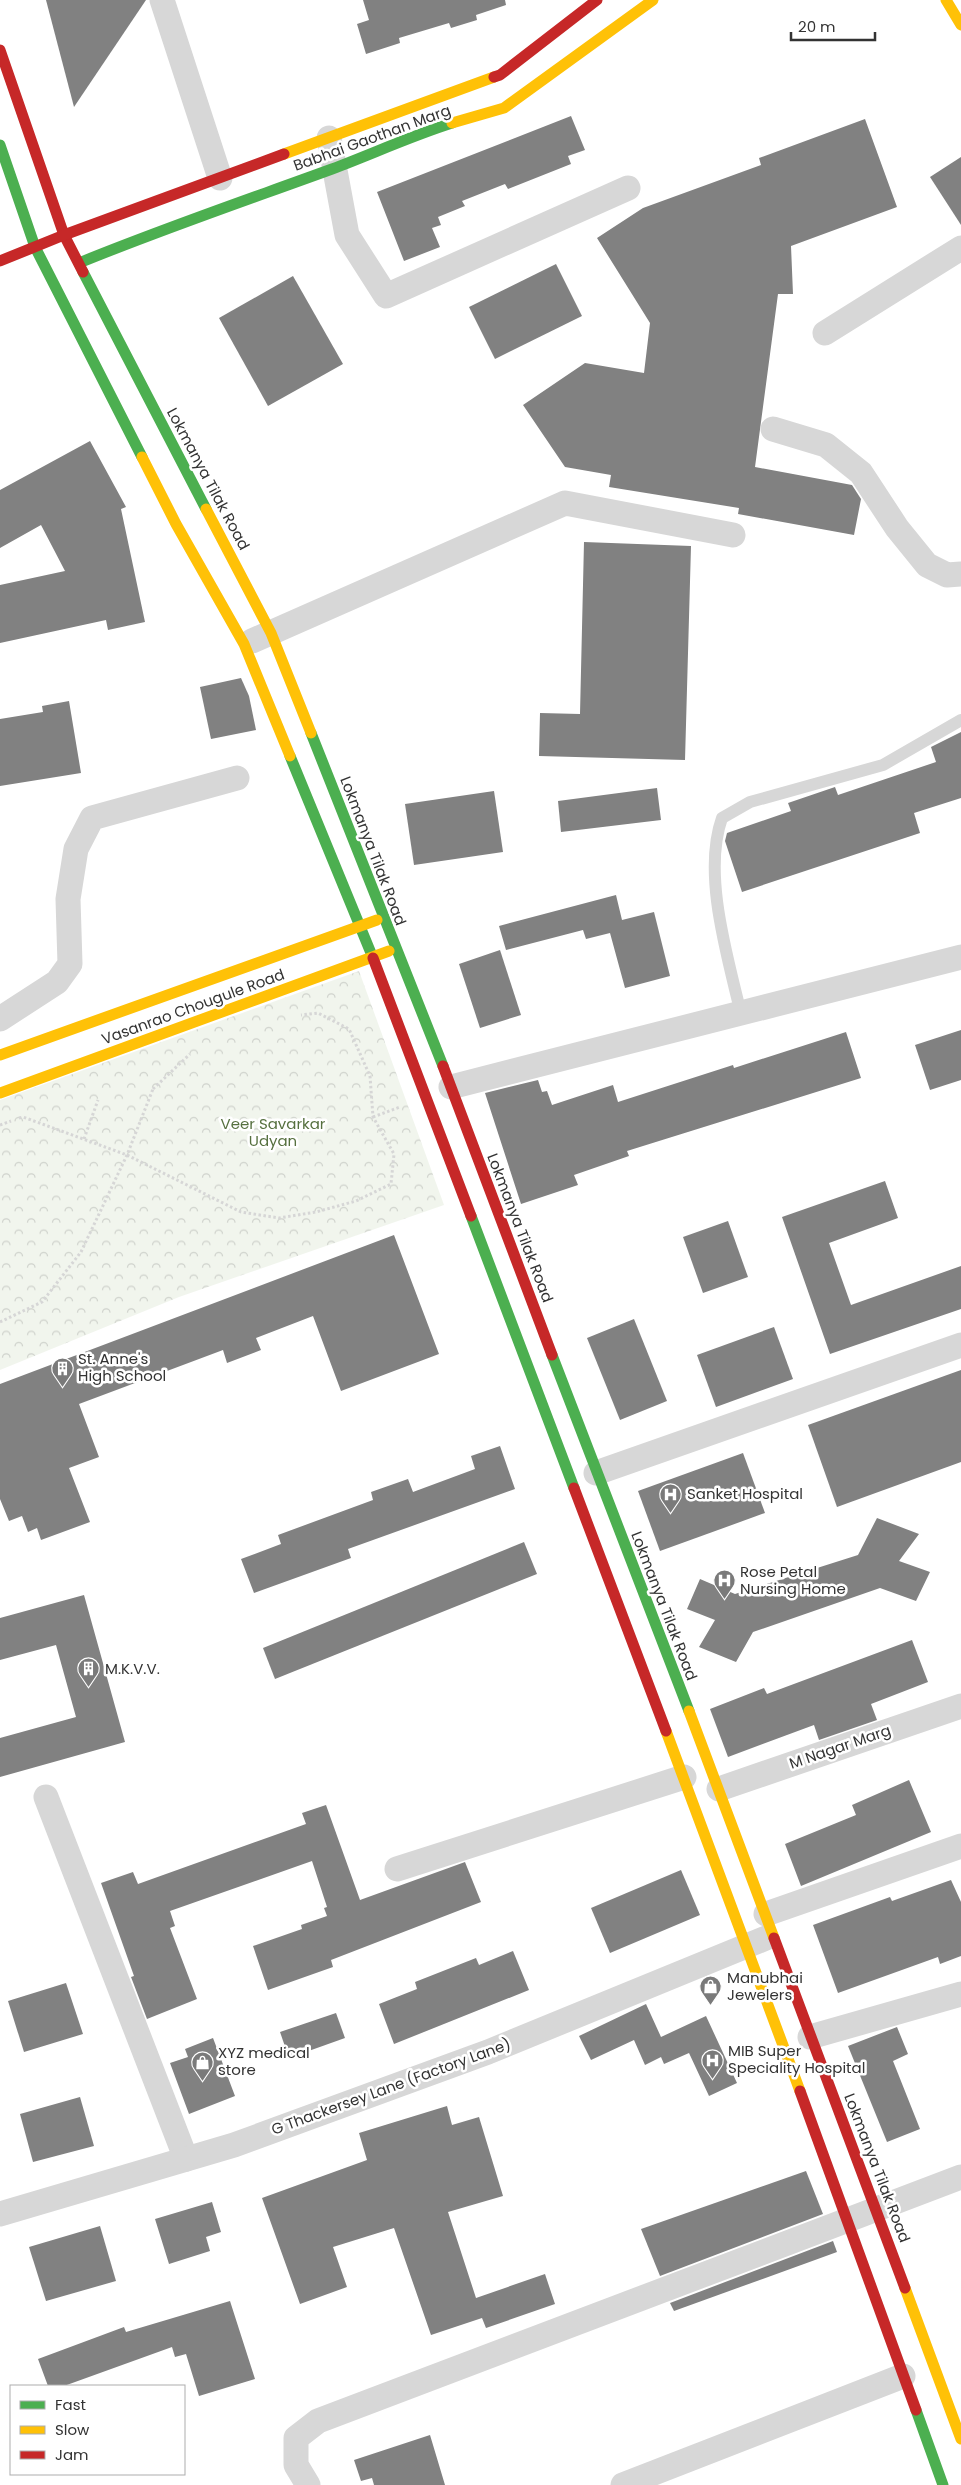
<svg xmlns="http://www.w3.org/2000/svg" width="961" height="2485" font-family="Poppins,sans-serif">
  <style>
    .park { fill: url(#park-crowns) }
    .building { fill: #818181 }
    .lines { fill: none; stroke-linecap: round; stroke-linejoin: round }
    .path { stroke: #d6d6d6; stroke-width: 3; stroke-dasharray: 2.5 2.5; stroke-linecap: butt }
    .lane { stroke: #d7d7d7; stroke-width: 12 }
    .street { stroke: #d7d7d7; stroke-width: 25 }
    .fast { stroke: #4caf50; stroke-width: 11 }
    .slow { stroke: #ffc107; stroke-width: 11 }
    .jam { stroke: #c62828; stroke-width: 11 }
    .path-bridge { stroke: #d6d6d6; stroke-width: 3; stroke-dasharray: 2.5 2.5; stroke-linecap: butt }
    .labels { text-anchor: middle; stroke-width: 5; stroke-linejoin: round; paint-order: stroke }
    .street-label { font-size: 15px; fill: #333; stroke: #fff }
    .park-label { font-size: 15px; fill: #56703f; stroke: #fff }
    .poi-label { font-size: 15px; fill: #333; stroke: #fff; text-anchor: start }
  </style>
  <defs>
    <pattern id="park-crowns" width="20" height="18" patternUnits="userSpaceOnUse" patternTransform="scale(1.25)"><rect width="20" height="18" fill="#f1f5ed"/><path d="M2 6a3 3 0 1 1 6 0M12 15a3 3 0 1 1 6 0" fill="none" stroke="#cfd2cc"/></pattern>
  </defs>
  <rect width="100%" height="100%" fill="#fff"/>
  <path class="park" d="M359,971L444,1205L179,1297L0,1370V1100Z"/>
  <g class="building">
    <path d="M46,0H146L74,107Z"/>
    <path d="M363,0H505L506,5L476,15L477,20L451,28L449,23L399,38L400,43L366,54L357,24L369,20Z"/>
    <path d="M571,116L585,150L568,156L571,164L508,189L505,184L462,201L465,206L438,217L441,225L432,228L440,247L404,261L377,192Z"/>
    <path d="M865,119L897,207L791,246L793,294H778L755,467L852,485L861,499L854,535L738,514L739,508L609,487L611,475L565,467L523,405L585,363L644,373L650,323L597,238L643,208L761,165L759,158Z"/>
    <path d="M961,157V225L930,177Z"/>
    <path d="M556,264L582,316L495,359L469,307Z"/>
    <path d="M293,276L343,364L268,406L219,318Z"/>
    <path d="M90,441L126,507L121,509L145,622L108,630L106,620L0,643V585L65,571L41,525L0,548V490Z"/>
    <path d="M584,542L691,546L685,760L539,756L540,713L580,714Z"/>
    <path d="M241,678L249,696L256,730L211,739L200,687Z"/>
    <path d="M69,701L81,773L0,786V719L43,712L42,706Z"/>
    <path d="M961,732V798L914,813L920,833L742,892L725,841L727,833L791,811L788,803L835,787L838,795L936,762L931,747Z"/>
    <path d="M657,788L661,820L561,832L558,801Z"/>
    <path d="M494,791L503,852L414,865L405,804Z"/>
    <path d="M616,895L622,920L654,912L670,976L625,988L610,933L586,939L583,930L506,950L499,926Z"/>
    <path d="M500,950L521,1015L480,1028L459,964Z"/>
    <path d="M961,1030V1080L930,1090L915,1045Z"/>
    <path d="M846,1032L861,1078L627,1151L629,1156L574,1175L578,1185L521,1204L485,1093L538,1080L542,1092L547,1091L552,1105L613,1085L618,1102L733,1065L734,1068Z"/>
    <path d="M885,1181L898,1218L829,1243L851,1305L961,1266V1309L830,1354L782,1217Z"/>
    <path d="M728,1221L748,1277L703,1293L683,1237Z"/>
    <path d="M394,1235L439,1354L341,1391L313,1316L256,1338L261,1350L227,1363L223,1350L79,1404L99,1457L69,1468L90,1522L41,1540L37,1528L28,1532L22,1516L9,1521L0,1499V1384Z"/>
    <path d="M634,1319L667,1401L620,1420L587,1338Z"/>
    <path d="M774,1327L793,1379L716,1407L697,1355Z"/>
    <path d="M961,1370V1462L837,1507L808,1425Z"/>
    <path d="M500,1446L515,1489L348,1549L351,1558L254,1593L241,1559L281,1544L278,1535L373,1500L371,1492L408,1479L413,1492L475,1469L471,1456Z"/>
    <path d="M743,1453L765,1513L660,1551L638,1491Z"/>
    <path d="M877,1518L919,1534L899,1561L930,1572L916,1601L880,1588L753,1632L736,1662L699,1647L715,1620L687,1609L700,1579L735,1594L858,1555Z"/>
    <path d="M524,1542L537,1574L275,1679L263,1648Z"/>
    <path d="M84,1595L125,1742L0,1777V1738L76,1717L56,1645L0,1660V1618Z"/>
    <path d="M912,1640L928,1682L871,1704L877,1720L819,1740L814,1725L728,1757L710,1709L764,1688L767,1694Z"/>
    <path d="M909,1780L931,1832L801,1886L785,1844L856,1815L852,1805Z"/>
    <path d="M326,1805L360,1900L465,1862L481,1902L331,1960L333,1967L268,1990L253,1946L302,1929L301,1925L327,1916L324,1908L327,1907L312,1861L170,1911L175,1926L170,1928L197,1999L147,2019L131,1977L134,1976L101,1883L133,1872L138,1884L306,1824L302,1813Z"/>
    <path d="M681,1870L700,1915L610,1953L591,1908Z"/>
    <path d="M951,1880L961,1902V1956L940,1964L938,1957L838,1993L813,1925L890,1897L892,1901Z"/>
    <path d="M513,1951L529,1990L394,2044L379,2004L417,1989L415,1982L476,1958L479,1965Z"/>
    <path d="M66,1983L83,2034L24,2052L8,2001Z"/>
    <path d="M646,2004L661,2037L706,2016L737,2083L709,2096L689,2053L664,2064L661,2057L645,2065L634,2040L591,2060L579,2036Z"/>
    <path d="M336,2013L345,2038L289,2058L280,2032Z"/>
    <path d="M897,2027L908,2054L893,2061L920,2129L887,2142L848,2046Z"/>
    <path d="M213,2038L235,2096L189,2114L170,2063L188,2057L185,2049Z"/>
    <path d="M80,2097L94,2146L33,2162L20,2114Z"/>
    <path d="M447,2106L452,2125L479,2117L503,2196L448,2212L476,2298L545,2274L555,2304L486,2328L482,2318L431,2335L394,2228L333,2247L347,2287L300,2304L262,2198L367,2160L359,2133Z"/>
    <path d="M806,2171L823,2214L660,2276L641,2229Z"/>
    <path d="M212,2202L221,2232L206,2237L210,2251L169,2264L155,2219Z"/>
    <path d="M100,2226L116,2281L46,2301L29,2247Z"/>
    <path d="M833,2241L837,2252L674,2311L670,2303Z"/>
    <path d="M230,2301L255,2379L199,2396L186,2354L175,2357L172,2347L64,2386H48L38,2359L124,2327L126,2332Z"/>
    <path d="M430,2435L445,2485H374L372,2478L361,2481L354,2460Z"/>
  </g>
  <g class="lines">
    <g class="path">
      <path d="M153,1089L190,1054"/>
      <path d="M373,1117L400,1107"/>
      <path d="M19,1118L23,1117L127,1155L241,1212L279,1218L316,1212L356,1201L391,1184L394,1154L373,1117L370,1076L349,1029L318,1013L301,1015"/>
      <path d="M0,1125L11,1121"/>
      <path d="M84,1139L98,1100"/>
      <path d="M0,1322L42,1302L81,1252"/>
    </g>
    <path class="lane" d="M741,1014C728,958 702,874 722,818L750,802L883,765L961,720"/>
    <g class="street">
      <path d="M162,0L220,178"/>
      <path d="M329,138L347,235L386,296L628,188"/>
      <path d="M825,333L961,248"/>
      <path d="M773,429L826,445L861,473L897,528L927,565L947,575L961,574"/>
      <path d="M252,641L565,503L733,535"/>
      <path d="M0,1019L57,982L70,964L68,899L76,849L92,818L237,778"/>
      <path d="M451,1087L961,957"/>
      <path d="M596,1473L961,1345"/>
      <path d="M719,1789L961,1706"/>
      <path d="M46,1797L186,2159"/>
      <path d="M397,1869L684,1777"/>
      <path d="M766,1914L961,1846"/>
      <path d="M810,2037L961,1994"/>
      <path d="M0,2214L234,2145L488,2052L766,1938"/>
      <path d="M308,2485L296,2465V2438L318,2421L961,2177"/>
      <path d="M623,2485L903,2376"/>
    </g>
    <g class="fast">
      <path d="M0,145L35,247L142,457"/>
      <path d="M79,263C162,229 247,200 332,169C372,154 411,136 452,123"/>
      <path d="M83,272L206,509"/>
      <path d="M311,733L443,1066"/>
      <path d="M290,756L373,958"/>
      <path d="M471,1216L574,1488"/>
      <path d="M552,1355L689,1711"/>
      <path d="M916,2410L943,2485"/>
    </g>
    <g class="slow">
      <path d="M946,0L961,25"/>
      <path d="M452,123L504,108L653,0"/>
      <path d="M284,154L494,77"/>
      <path d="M142,457L176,524L244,644L290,756"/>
      <path d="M206,509L271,633L311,733"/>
      <path d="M0,1055L377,920"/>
      <path d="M0,1093L389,951"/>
      <path d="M689,1711L774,1938"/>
      <path d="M666,1731L800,2091"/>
      <path d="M905,2288L961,2439"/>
    </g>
    <g class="jam">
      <path d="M0,50L64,235L83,272"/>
      <path d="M494,77L500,75L597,0"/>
      <path d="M0,261L64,235L284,154"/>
      <path d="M373,958L471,1216"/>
      <path d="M443,1066L552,1355"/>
      <path d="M574,1488L666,1731"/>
      <path d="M774,1938L905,2288"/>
      <path d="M800,2091L916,2410"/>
    </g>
    <path class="path-bridge" d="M81,1252L127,1155L153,1089"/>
  </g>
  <defs>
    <symbol id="building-pin" viewBox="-11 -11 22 30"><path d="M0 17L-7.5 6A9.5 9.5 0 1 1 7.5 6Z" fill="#7a7a7a" stroke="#fff"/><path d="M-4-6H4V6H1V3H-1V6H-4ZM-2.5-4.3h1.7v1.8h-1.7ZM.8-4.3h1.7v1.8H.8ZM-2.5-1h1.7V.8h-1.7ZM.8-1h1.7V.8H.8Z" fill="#fff"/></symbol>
    <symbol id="hospital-pin" viewBox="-11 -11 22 30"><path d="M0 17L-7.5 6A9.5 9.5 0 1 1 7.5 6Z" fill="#7a7a7a" stroke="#fff"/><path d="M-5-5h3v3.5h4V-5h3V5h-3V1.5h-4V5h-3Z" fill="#fff"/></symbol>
    <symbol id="shop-pin" viewBox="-11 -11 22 30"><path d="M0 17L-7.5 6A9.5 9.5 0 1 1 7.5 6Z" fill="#7a7a7a" stroke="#fff"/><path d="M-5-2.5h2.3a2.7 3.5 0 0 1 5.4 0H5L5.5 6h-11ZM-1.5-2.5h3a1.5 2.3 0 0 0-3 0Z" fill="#fff"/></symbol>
  </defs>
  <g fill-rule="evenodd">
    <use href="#building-pin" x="50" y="1356" width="25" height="34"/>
    <use href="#hospital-pin" x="658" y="1482" width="25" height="34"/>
    <use href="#hospital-pin" x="712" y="1568" width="25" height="34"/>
    <use href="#building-pin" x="76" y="1656" width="25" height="34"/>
    <use href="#shop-pin" x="698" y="1974" width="25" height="34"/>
    <use href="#hospital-pin" x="700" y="2048" width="25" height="34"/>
    <use href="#shop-pin" x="190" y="2050" width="25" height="34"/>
  </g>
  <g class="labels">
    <g class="street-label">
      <text transform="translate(372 138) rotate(-20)" y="5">Babhai Gaothan Marg</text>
      <text transform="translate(208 479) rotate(62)" y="5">Lokmanya Tilak Road</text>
      <text transform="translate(373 851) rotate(69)" y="5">Lokmanya Tilak Road</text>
      <text transform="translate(193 1007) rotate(-20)" y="5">Vasanrao Chougule Road</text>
      <text transform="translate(520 1228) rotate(69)" y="5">Lokmanya Tilak Road</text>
      <text transform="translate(664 1606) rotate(69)" y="5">Lokmanya Tilak Road</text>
      <text transform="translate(840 1747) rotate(-19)" y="5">M Nagar Marg</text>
      <text transform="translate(391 2087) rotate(-20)" y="5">G Thackersey Lane (Factory Lane)</text>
      <text transform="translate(877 2168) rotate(69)" y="5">Lokmanya Tilak Road</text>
    </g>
    <g class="park-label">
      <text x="273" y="1129">Veer Savarkar<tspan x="273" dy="17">Udyan</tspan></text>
    </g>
    <g class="poi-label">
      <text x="78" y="1364">St. Anne's<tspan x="78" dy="17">High School</tspan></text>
      <text x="687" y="1499">Sanket Hospital</text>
      <text x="740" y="1577">Rose Petal<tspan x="740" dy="17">Nursing Home</tspan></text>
      <text x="105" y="1674">M.K.V.V.</text>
      <text x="727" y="1983">Manubhai<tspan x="727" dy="17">Jewelers</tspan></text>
      <text x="728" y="2056">MIB Super<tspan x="728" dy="17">Speciality Hospital</tspan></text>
      <text x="218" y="2058">XYZ medical<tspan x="218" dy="17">store</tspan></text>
    </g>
  </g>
  <rect x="10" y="2385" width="175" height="90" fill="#ffffff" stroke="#adadad"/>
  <rect x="20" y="2401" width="25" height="8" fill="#4caf50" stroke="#adadad"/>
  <text x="55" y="2410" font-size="15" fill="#333333">Fast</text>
  <rect x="20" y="2426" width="25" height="8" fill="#ffc107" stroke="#adadad"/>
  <text x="55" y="2435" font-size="15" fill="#333333">Slow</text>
  <rect x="20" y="2451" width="25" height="8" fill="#c62828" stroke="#adadad"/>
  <text x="55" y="2460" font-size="15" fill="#333333">Jam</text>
  <path d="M791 32v8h84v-8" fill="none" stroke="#333333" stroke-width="2.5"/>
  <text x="798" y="32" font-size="15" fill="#333333" stroke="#ffffff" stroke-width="4" paint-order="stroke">20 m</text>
</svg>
